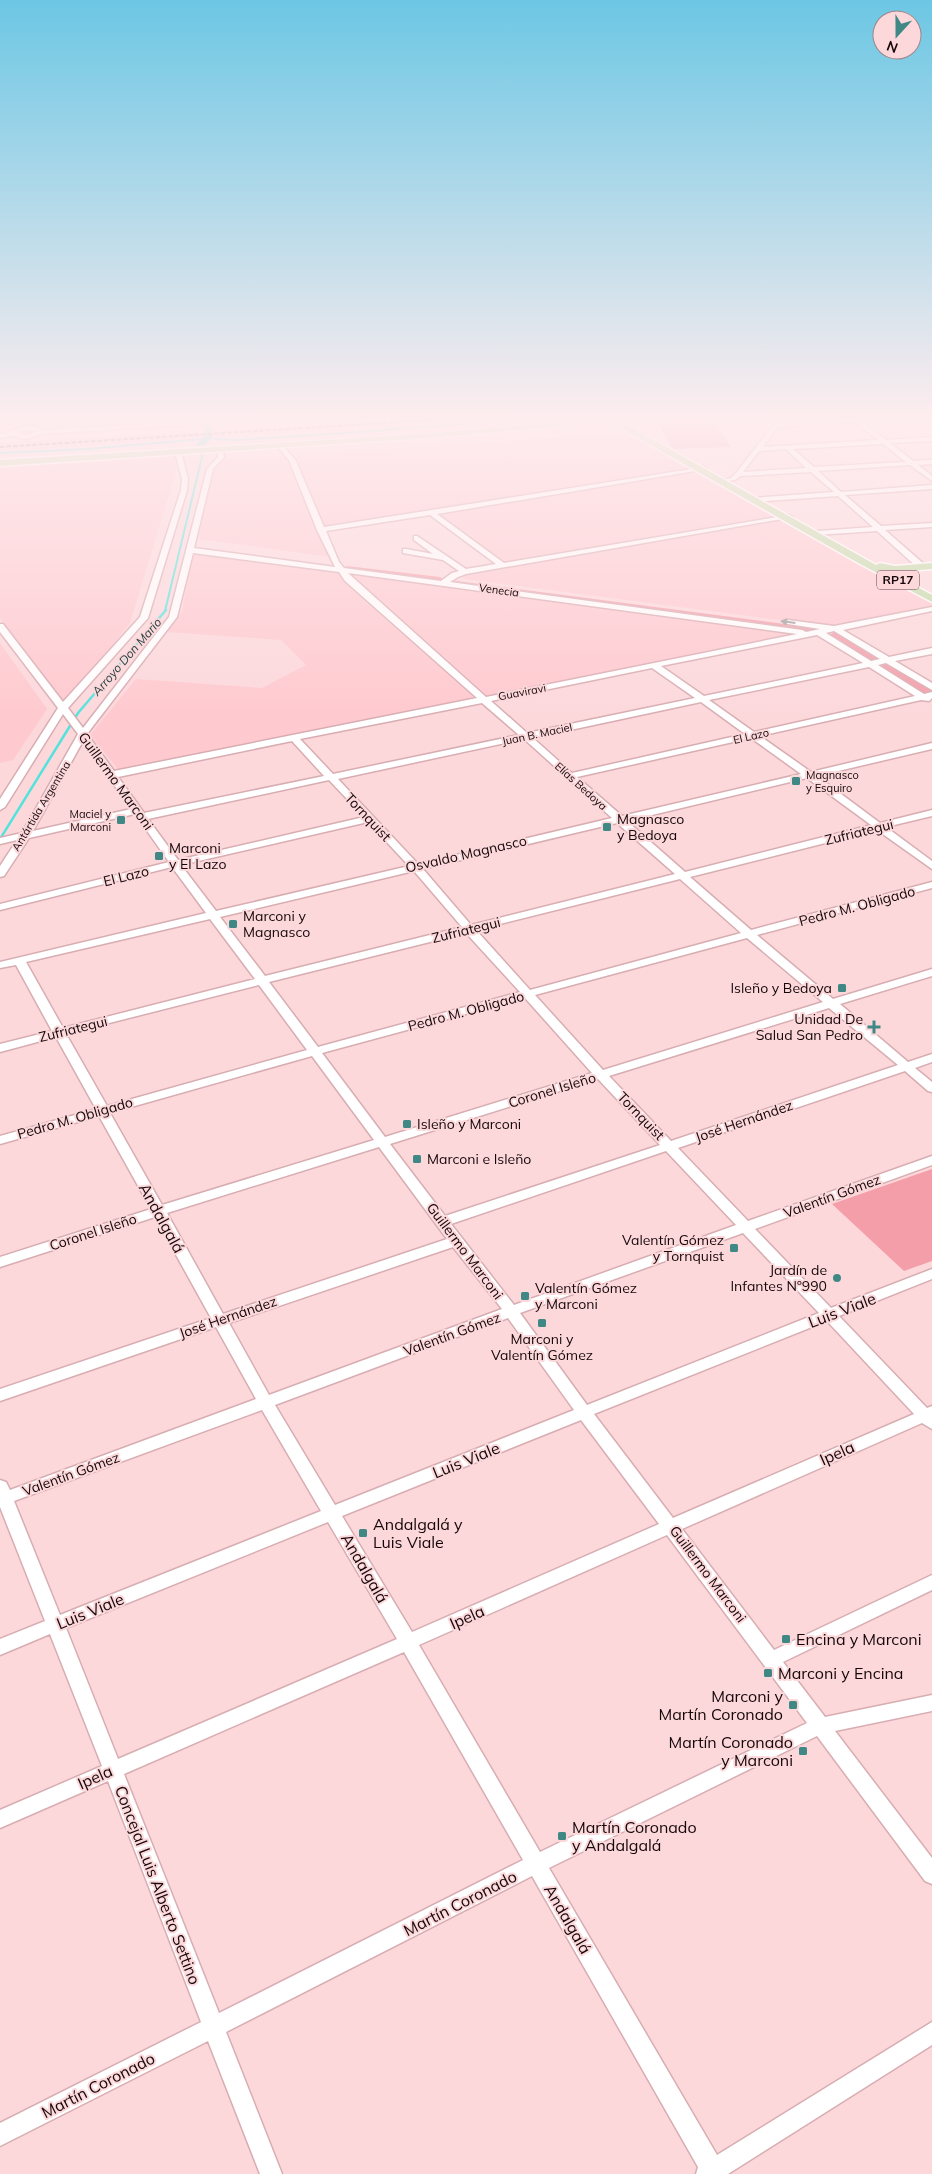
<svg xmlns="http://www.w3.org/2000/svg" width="932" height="2174" font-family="Mulish,sans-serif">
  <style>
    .built { fill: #fec9cf }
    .green { fill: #f49ea9 }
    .water { fill: #53e3dd }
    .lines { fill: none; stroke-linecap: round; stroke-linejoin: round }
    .stream-far1 { stroke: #53e3dd; stroke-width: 2 }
    .stream { stroke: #53e3dd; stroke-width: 2.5 }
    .minor-casing { stroke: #d8adb2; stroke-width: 3 }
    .major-casing { stroke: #fff; stroke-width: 3 }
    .minor { fill: #fff; fill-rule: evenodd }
    .major { fill: #c0dca6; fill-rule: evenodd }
    .rail { stroke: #80686b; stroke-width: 2; stroke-dasharray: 4.5 2; stroke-linecap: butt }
    .oneway { fill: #a19c9d }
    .poi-dot { fill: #408885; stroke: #fcd8db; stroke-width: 2 }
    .labels { text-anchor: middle; stroke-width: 4; stroke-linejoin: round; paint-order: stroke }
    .far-street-label { font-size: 11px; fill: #150709; stroke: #fcd8db }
    .far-poi-label { font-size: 11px; fill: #150709; stroke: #fcd8db; text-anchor: start }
    .shield { fill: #fcd8db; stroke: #5a4648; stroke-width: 1 }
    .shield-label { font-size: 12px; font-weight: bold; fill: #150709 }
    .far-water-label { font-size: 12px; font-style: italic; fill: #22403f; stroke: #fcd8db }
    .street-label { font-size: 14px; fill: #150709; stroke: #fcd8db }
    .poi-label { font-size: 14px; fill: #150709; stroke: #fcd8db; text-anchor: start }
    .near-street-label { font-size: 16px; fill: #150709; stroke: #fcd8db }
    .near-poi-label { font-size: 16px; fill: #150709; stroke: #fcd8db; text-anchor: start }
  </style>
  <rect width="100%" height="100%" fill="#fcd8db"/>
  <g class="built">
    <path d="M467,415H567L0,451V443Z"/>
    <path d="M597,435L640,439L692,470L331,528L323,527L296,458L299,455Z"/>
    <path d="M174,454L178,465L130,623L70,697L63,700L0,618V465Z"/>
    <path d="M278,456L289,458L292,464L330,557L199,539L213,468L217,463L227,458Z"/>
    <path d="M691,472L701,473L779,516L510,564L503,563L439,515Z"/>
    <path d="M781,520L785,521L932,602V608L832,627L465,579L461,576Z"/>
    <path d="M196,553L338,573L482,702L123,775L90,735L136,679L262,688L306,665L281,640L167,632L182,611L191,556Z"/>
    <path d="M354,573L793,632L798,635L488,697L484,695L351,576Z"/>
    <path d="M0,643L47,709L13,760L0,763Z"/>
  </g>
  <g class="green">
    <path d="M712,420L731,447L673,449L657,422Z"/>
    <path d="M347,566L440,577L445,580L440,581L349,569L346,568Z"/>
    <path d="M453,581H457L822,629L814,632L456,583Z"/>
    <path d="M835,632L840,633L880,658L879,661H869L829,635Z"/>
    <path d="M883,664L889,665L932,691V693H924L880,667Z"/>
    <path d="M932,1169V1261L904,1271L832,1204Z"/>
  </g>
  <path class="water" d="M203,415H215L212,418L213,437L205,445L195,446L206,434L203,427H199L203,425Z"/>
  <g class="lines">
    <g class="stream-far1">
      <path d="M215,439L236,440L360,432L579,415"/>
      <path d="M0,453L87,449L204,439"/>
      <path d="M165,611L203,453"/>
    </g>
    <path class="stream" d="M0,839L78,713L166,610"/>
    <defs>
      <g id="minor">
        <path d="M305,415H345L43,434L26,439L13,436L0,438V434C14,432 29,420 43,430ZM25,430L36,431H37L26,435L17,433Z"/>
        <path d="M598,415H606L608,417L605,419Z"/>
        <path d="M781,415H787L781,423L855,417L932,415V418L863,422L886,440L932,437V441L890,443L913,461L932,460V464L918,465L932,476V481L910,465L818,471L841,492L932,485V489L845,495L881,526L932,523V527L885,530L925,565V569H919L877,531L815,535L814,533L818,531L873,527L838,496L753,502L750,500L753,498L834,492L811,472L740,476L735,480L723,482V480L731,478L736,473ZM855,422L878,440L763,447L778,427ZM883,444L906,462L814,467L793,449ZM786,449L806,468L743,472L759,451Z"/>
        <path d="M278,445H282L295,459L324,527L704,467L707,469L437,514L504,563L789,515L793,517L466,574L458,577L450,582L802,630L806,632L820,629L788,624L784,622L788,620L834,626L932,607V611L843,630L889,657L932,648V654L895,661L932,683V690L886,663L878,665L924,694L932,692V698L929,701L921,700L760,736L811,772L932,743V749L817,776L880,823L932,810V816L886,827L932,861V869L877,830L690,877L751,930L932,882V888L757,935L833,999L932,969V976L840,1004L908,1062L932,1054V1062L915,1068L932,1082V1092L928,1091L905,1071L678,1148L748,1221L932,1156V1165L755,1229L831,1308L932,1269V1279L839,1316L927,1408L932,1406V1429L922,1423L682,1529L774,1650L932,1575V1590L783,1662L825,1717L932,1695V1711L835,1731L932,1858V1884L925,1881L817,1736L549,1868L717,2155L932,2022V2045L728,2174H696L698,2167L532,1876L226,2032L282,2174H260L208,2041L0,2146V2123L201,2022L108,1781L0,1828V1810L102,1766L50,1634L0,1655V1639L45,1621L0,1507V1480L6,1482L10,1490L256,1399L216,1327L0,1401V1389L211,1318L155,1217L0,1267V1257L151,1209L99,1116L0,1144V1136L96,1109L56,1037L0,1052V1044L52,1031L16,965L0,968V962L206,913L172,867L0,910V904L169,862L135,814L29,838L4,876L0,877V866L17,840L0,844V838L22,833L78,734L63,714L5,807L0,810V799L58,708L0,632V624H3L63,702L140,617L181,490L182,479L175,452L178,450L181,452L188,479L187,490L148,618L68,708L83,728L169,617L207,469L218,457V448H222L224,457L213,469L194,548L335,567L317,530L289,460L278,447ZM430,515L496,564L466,569L417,536H414V540L433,554L406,549H403V553L443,560L459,571L452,573L441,581L344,568L339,562L326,531ZM193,553L339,572L345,581L477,698L114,771L87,734L177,617ZM348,573L797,634L486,697ZM834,631L880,659L871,661L826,633ZM817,635L863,663L704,696L661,666ZM869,667L915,696L754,732L709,700ZM652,668L695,698L527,733L491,701ZM701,702L745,734L572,773L533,738ZM482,703L519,735L333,774L300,739ZM751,738L801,774L622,816L577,777ZM524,739L612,818L418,864L338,779ZM83,741L131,809L33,831ZM292,741L324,776L144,813L118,777ZM807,778L871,825L685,872L627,821ZM329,780L364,817L178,860L148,819ZM368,822L409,866L216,911L181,865ZM617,823L675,874L471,925L423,869ZM414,871L462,927L265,976L220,917ZM680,879L741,933L530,990L476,930ZM210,919L255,979L63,1028L26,962ZM466,933L520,992L318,1047L269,982ZM747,938L823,1002L603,1070L535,995ZM259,985L307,1050L107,1106L66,1034ZM525,998L592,1073L385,1137L322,1053ZM829,1008L898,1065L671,1141L609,1076ZM312,1056L374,1140L162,1205L110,1113ZM598,1079L660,1145L445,1216L390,1144ZM379,1147L447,1239L223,1314L167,1213ZM666,1151L736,1225L514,1305L451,1224ZM743,1233L819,1313L587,1405L520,1313ZM453,1247L502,1309L269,1395L229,1323ZM508,1318L574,1410L335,1505L275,1405ZM827,1321L914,1414L673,1518L594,1414ZM262,1410L321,1511L60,1615L14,1501ZM581,1420L659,1524L412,1632L342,1516ZM328,1522L397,1639L118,1759L66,1628ZM667,1535L807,1723L540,1852L419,1645ZM404,1652L523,1860L219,2013L124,1774Z"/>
      </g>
      <path id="major" d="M629,415H662L658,417L620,421L876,565L880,563L895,566L932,563V569L895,572L886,570L932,595V602L860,564L610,422L427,438L0,466V460L427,434Z"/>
    </defs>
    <use href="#minor" class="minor-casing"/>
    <use href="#major" class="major-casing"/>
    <use href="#minor" class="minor"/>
    <use href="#major" class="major"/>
    <path class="rail" d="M0,447L512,415"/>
  </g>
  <defs><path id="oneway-solid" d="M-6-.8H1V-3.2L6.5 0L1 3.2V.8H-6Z" transform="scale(1.25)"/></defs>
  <use class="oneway" href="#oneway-solid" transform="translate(788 622) rotate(-173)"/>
  <linearGradient id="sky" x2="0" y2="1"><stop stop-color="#6cc7e4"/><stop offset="0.58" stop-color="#feedef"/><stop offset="1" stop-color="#feedef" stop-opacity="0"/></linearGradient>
  <rect width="932" height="720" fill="url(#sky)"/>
  <g class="poi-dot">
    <rect x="791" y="776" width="10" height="10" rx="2.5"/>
    <rect x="116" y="815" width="10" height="10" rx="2.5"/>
    <rect x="602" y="822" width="10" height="10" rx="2.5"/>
    <rect x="154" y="851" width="10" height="10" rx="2.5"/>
    <rect x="228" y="919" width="10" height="10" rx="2.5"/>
    <rect x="837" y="983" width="10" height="10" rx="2.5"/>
    <path d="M871.5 1019.5h5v5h5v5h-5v5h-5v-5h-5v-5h5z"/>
    <rect x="402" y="1119" width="10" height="10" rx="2.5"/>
    <rect x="412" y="1154" width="10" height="10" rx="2.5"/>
    <rect x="729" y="1243" width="10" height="10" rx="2.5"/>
    <circle cx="837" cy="1278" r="5"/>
    <rect x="520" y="1291" width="10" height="10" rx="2.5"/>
    <rect x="537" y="1318" width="10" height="10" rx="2.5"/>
    <rect x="358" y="1528" width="10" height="10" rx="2.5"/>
    <rect x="781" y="1634" width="10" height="10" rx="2.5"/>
    <rect x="763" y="1668" width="10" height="10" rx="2.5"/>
    <rect x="788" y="1700" width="10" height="10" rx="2.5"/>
    <rect x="798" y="1746" width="10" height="10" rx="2.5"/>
    <rect x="557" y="1831" width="10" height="10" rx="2.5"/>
  </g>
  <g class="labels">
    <g class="far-street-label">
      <text transform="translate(499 590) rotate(8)" y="4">Venecia</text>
      <text transform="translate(522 692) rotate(-11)" y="4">Guaviravi</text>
      <text transform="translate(537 734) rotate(-12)" y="4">Juan B. Maciel</text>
      <text transform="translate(751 736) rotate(-13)" y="4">El Lazo</text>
      <text transform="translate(581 786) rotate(42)" y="4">Elías Bedoya</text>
      <text transform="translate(41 806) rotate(-59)" y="4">Antártida Argentina</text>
    </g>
    <g class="far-poi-label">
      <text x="806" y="779">Magnasco<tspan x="806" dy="13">y Esquiro</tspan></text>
      <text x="111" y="818" text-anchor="end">Maciel y<tspan x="111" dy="13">Marconi</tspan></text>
    </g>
    <rect class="shield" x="877" y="570.5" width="42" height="19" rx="4"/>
    <g class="shield-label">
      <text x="898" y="584">RP17</text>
    </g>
    <g class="far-water-label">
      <text transform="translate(127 657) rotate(-49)" y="4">Arroyo Don Mario</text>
    </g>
    <g class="street-label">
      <text transform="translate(116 781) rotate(54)" y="5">Guillermo Marconi</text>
      <text transform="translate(368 817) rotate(47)" y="5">Tornquist</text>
      <text transform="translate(859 832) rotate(-14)" y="5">Zufriategui</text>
      <text transform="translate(466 854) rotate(-13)" y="5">Osvaldo Magnasco</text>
      <text transform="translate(126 876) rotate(-14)" y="5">El Lazo</text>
      <text transform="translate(857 906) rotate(-15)" y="5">Pedro M. Obligado</text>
      <text transform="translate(466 930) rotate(-14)" y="5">Zufriategui</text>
      <text transform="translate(466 1011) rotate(-15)" y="5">Pedro M. Obligado</text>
      <text transform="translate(73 1029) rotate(-14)" y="5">Zufriategui</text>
      <text transform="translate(552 1090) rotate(-17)" y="5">Coronel Isleño</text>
      <text transform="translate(641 1116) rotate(46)" y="5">Tornquist</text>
      <text transform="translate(75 1118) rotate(-16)" y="5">Pedro M. Obligado</text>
      <text transform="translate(744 1121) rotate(-19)" y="5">José Hernández</text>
      <text transform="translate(832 1196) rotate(-20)" y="5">Valentín Gómez</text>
      <text transform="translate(93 1232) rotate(-18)" y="5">Coronel Isleño</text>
      <text transform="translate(465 1251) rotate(53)" y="5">Guillermo Marconi</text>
      <text transform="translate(228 1317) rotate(-19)" y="5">José Hernández</text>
      <text transform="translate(452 1334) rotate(-20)" y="5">Valentín Gómez</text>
      <text transform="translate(71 1474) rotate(-20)" y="5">Valentín Gómez</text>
      <text transform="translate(708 1574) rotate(53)" y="5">Guillermo Marconi</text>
    </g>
    <g class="poi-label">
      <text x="617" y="824">Magnasco<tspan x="617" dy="16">y Bedoya</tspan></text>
      <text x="169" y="853">Marconi<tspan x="169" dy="16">y El Lazo</tspan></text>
      <text x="243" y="921">Marconi y<tspan x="243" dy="16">Magnasco</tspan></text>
      <text x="832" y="993" text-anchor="end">Isleño y Bedoya</text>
      <text x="863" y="1024" text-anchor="end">Unidad De<tspan x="863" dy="16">Salud San Pedro</tspan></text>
      <text x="417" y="1129">Isleño y Marconi</text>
      <text x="427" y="1164">Marconi e Isleño</text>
      <text x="724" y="1245" text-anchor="end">Valentín Gómez<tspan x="724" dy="16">y Tornquist</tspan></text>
      <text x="827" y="1275" text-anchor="end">Jardín de<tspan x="827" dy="16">Infantes Nº990</tspan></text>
      <text x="535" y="1293">Valentín Gómez<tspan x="535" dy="16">y Marconi</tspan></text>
      <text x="542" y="1344" text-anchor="middle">Marconi y<tspan x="542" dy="16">Valentín Gómez</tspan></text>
    </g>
    <g class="near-street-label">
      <text transform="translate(162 1218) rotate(61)" y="6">Andalgalá</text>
      <text transform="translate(842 1310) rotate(-21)" y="6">Luis Viale</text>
      <text transform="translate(837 1453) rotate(-24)" y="6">Ipela</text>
      <text transform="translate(466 1460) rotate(-22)" y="6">Luis Viale</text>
      <text transform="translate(365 1568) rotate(60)" y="6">Andalgalá</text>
      <text transform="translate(90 1611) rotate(-22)" y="6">Luis Viale</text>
      <text transform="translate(467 1617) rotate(-24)" y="6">Ipela</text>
      <text transform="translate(95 1777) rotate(-24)" y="6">Ipela</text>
      <text transform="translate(158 1885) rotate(69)" y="6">Concejal Luis Alberto Settino</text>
      <text transform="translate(460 1903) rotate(-27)" y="6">Martín Coronado</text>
      <text transform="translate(568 1919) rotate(60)" y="6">Andalgalá</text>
      <text transform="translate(98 2085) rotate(-27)" y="6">Martín Coronado</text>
    </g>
    <g class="near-poi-label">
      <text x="373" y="1530">Andalgalá y<tspan x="373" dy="18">Luis Viale</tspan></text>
      <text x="796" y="1645">Encina y Marconi</text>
      <text x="778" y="1679">Marconi y Encina</text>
      <text x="783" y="1702" text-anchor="end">Marconi y<tspan x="783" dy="18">Martín Coronado</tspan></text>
      <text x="793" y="1748" text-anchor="end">Martín Coronado<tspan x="793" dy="18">y Marconi</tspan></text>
      <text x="572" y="1833">Martín Coronado<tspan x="572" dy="18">y Andalgalá</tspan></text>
    </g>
  </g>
  <g transform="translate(897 35) rotate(201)"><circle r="24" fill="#fcd8db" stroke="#a08487"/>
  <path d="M0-4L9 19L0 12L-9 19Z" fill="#408885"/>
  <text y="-8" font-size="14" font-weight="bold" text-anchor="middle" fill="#150709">N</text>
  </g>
</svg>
